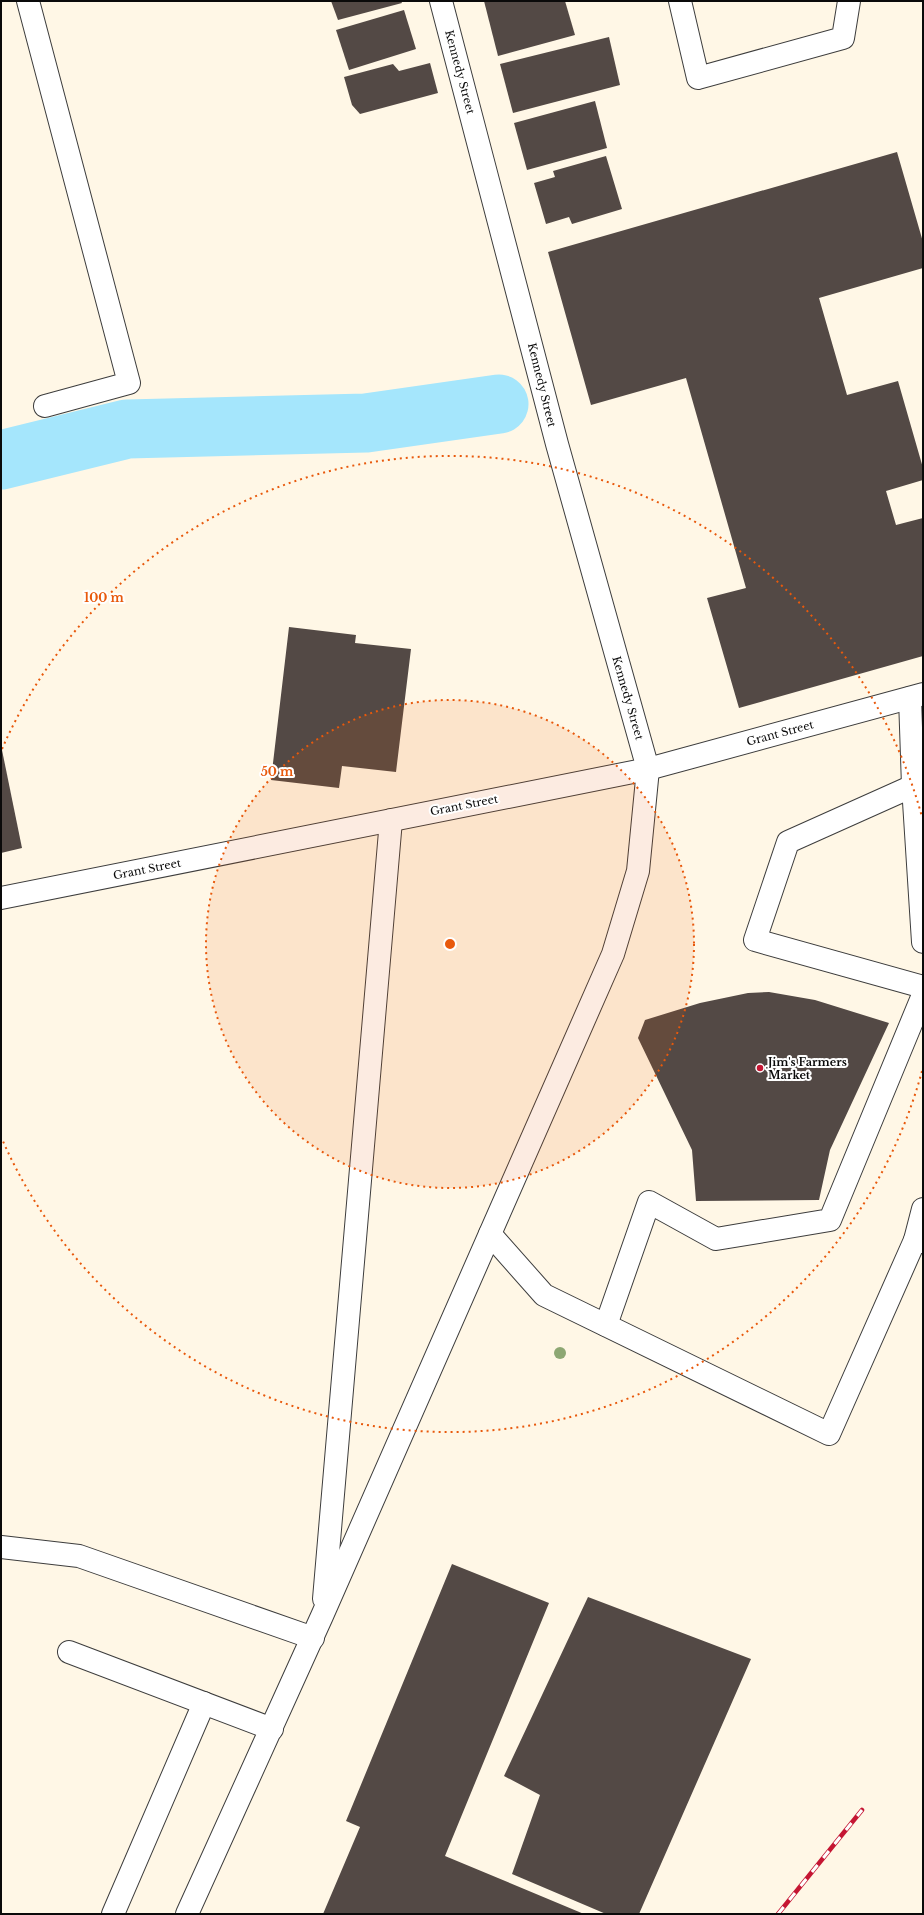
<svg xmlns="http://www.w3.org/2000/svg" width="924" height="1915" font-family="'Libre Baskerville',serif">
  <style>
    .lines { fill: none; stroke-linecap: round; stroke-linejoin: round }
    .river { stroke: #a5e6fc; stroke-width: 59 }
    .building { fill: #534945 }
    .minor-casing { stroke: #3d3d3d; stroke-width: 24 }
    .minor { stroke: #fff; stroke-width: 22 }
    .rail-casing { stroke: #c51633; stroke-width: 4.5 }
    .rail { stroke: #fff; stroke-width: 3; stroke-dasharray: 9; stroke-linecap: butt }
    .tree { fill: #8da773 }
    .ring { fill: none; stroke: #e8590c; stroke-width: 2; stroke-dasharray: 2 4 }
    .poi-dot { fill: #c51633; stroke: #fff; stroke-width: 1.5 }
    .labels { text-anchor: middle; stroke-width: 4; stroke-linejoin: round; paint-order: stroke }
    .street-label { font-size: 11px; fill: #0a0a0a; stroke: #fff }
    .poi-label { font-size: 11px; font-weight: bold; fill: #0a0a0a; stroke: #fff; text-anchor: start }
    .centre { fill: #e8590c; stroke: #fff; stroke-width: 2 }
    .ring-label { font-size: 12px; text-anchor: middle; font-weight: bold; fill: #e8590c; stroke: #fff; stroke-width: 4; stroke-linejoin: round; paint-order: stroke }
  </style>
  <rect width="100%" height="100%" fill="#fff7e6"/>
  <g class="lines">
    <path class="river" d="M1,460L127,429L366,423L499,404"/>
  </g>
  <g class="building">
    <path d="M331,1H401L402,3L338,20Z"/>
    <path d="M484,1H565L575,35L498,56Z"/>
    <path d="M404,10L416,49L349,70L336,30Z"/>
    <path d="M609,37L620,85L513,113L500,64Z"/>
    <path d="M430,63L438,93L360,114L352,105L344,77L393,64L399,71Z"/>
    <path d="M595,101L607,148L527,170L514,123Z"/>
    <path d="M897,152L923,242V268L819,298L847,395L898,381L923,468V480L886,491L896,525L923,518V656L739,708L707,598L746,588L686,378L591,405L548,252Z"/>
    <path d="M606,156L622,209L572,224L569,217L546,224L534,183L555,177L553,171Z"/>
    <path d="M289,627L356,635L355,643L411,649L396,772L342,766L339,788L271,780Z"/>
    <path d="M2,750L22,848L1,853V751Z"/>
    <path d="M769,992L815,1000L889,1023L830,1150L819,1200L696,1201L692,1150L638,1038L645,1020L700,1003L748,993Z"/>
    <path d="M452,1564L549,1603L445,1856L584,1914H323L360,1827L346,1821Z"/>
    <path d="M588,1597L751,1659L639,1914H606L512,1874L540,1795L504,1776Z"/>
  </g>
  <g class="lines">
    <defs>
      <g id="minor">
        <path d="M28,1L129,383L45,406"/>
        <path d="M680,1L698,78L843,38L849,1"/>
        <path d="M910,698L913,786L923,942"/>
        <path d="M913,786L788,842L755,940L923,987"/>
        <path d="M1,898L648,769L923,694"/>
        <path d="M923,1209L915,1240L923,1242"/>
        <path d="M490,1234L544,1295L829,1434L915,1240"/>
        <path d="M606,1325L649,1202L716,1239L830,1220L923,995"/>
        <path d="M1,1547L79,1556L313,1638"/>
        <path d="M324,1599L391,820"/>
        <path d="M69,1652L272,1729"/>
        <path d="M113,1914L204,1703"/>
        <path d="M187,1914L322,1616L613,954L638,871L648,769L557,444L441,1"/>
      </g>
    </defs>
    <use href="#minor" class="minor-casing"/>
    <use href="#minor" class="minor"/>
    <defs>
      <path id="rail" d="M778,1914L862,1810"/>
    </defs>
    <use href="#rail" class="rail-casing"/>
    <use href="#rail" class="rail"/>
  </g>
  <circle class="tree" cx="560" cy="1353" r="6"/>
  <circle cx="450" cy="944" r="244" fill="#e8590c" fill-opacity=".12"/>
  <g class="ring">
    <circle cx="450" cy="944" r="244"/>
    <path d="M922 1071A489 489 0 0 1 2 1139M2 749A489 489 0 0 1 922 817"/>
  </g>
  <circle class="poi-dot" cx="760" cy="1068" r="4"/>
  <g class="labels">
    <g class="street-label">
      <text transform="translate(460 72) rotate(75)" y="4">Kennedy Street</text>
      <text transform="translate(542 385) rotate(76)" y="4">Kennedy Street</text>
      <text transform="translate(628 698) rotate(74)" y="4">Kennedy Street</text>
      <text transform="translate(780 733) rotate(-15)" y="4">Grant Street</text>
      <text transform="translate(464 805) rotate(-11)" y="4">Grant Street</text>
      <text transform="translate(147 869) rotate(-11)" y="4">Grant Street</text>
    </g>
    <g class="poi-label">
      <text x="768" y="1066">Jim's Farmers<tspan x="768" dy="13">Market</tspan></text>
    </g>
  </g>
  <circle cx="450" cy="944" r="6" class="centre"/>
  <g class="ring-label">
    <text x="104" y="602">100 m</text>
    <text x="277" y="776">50 m</text>
  </g>
  <rect width="924" height="1915" fill="none" stroke="#0a0a0a" stroke-width="4"/>
</svg>
